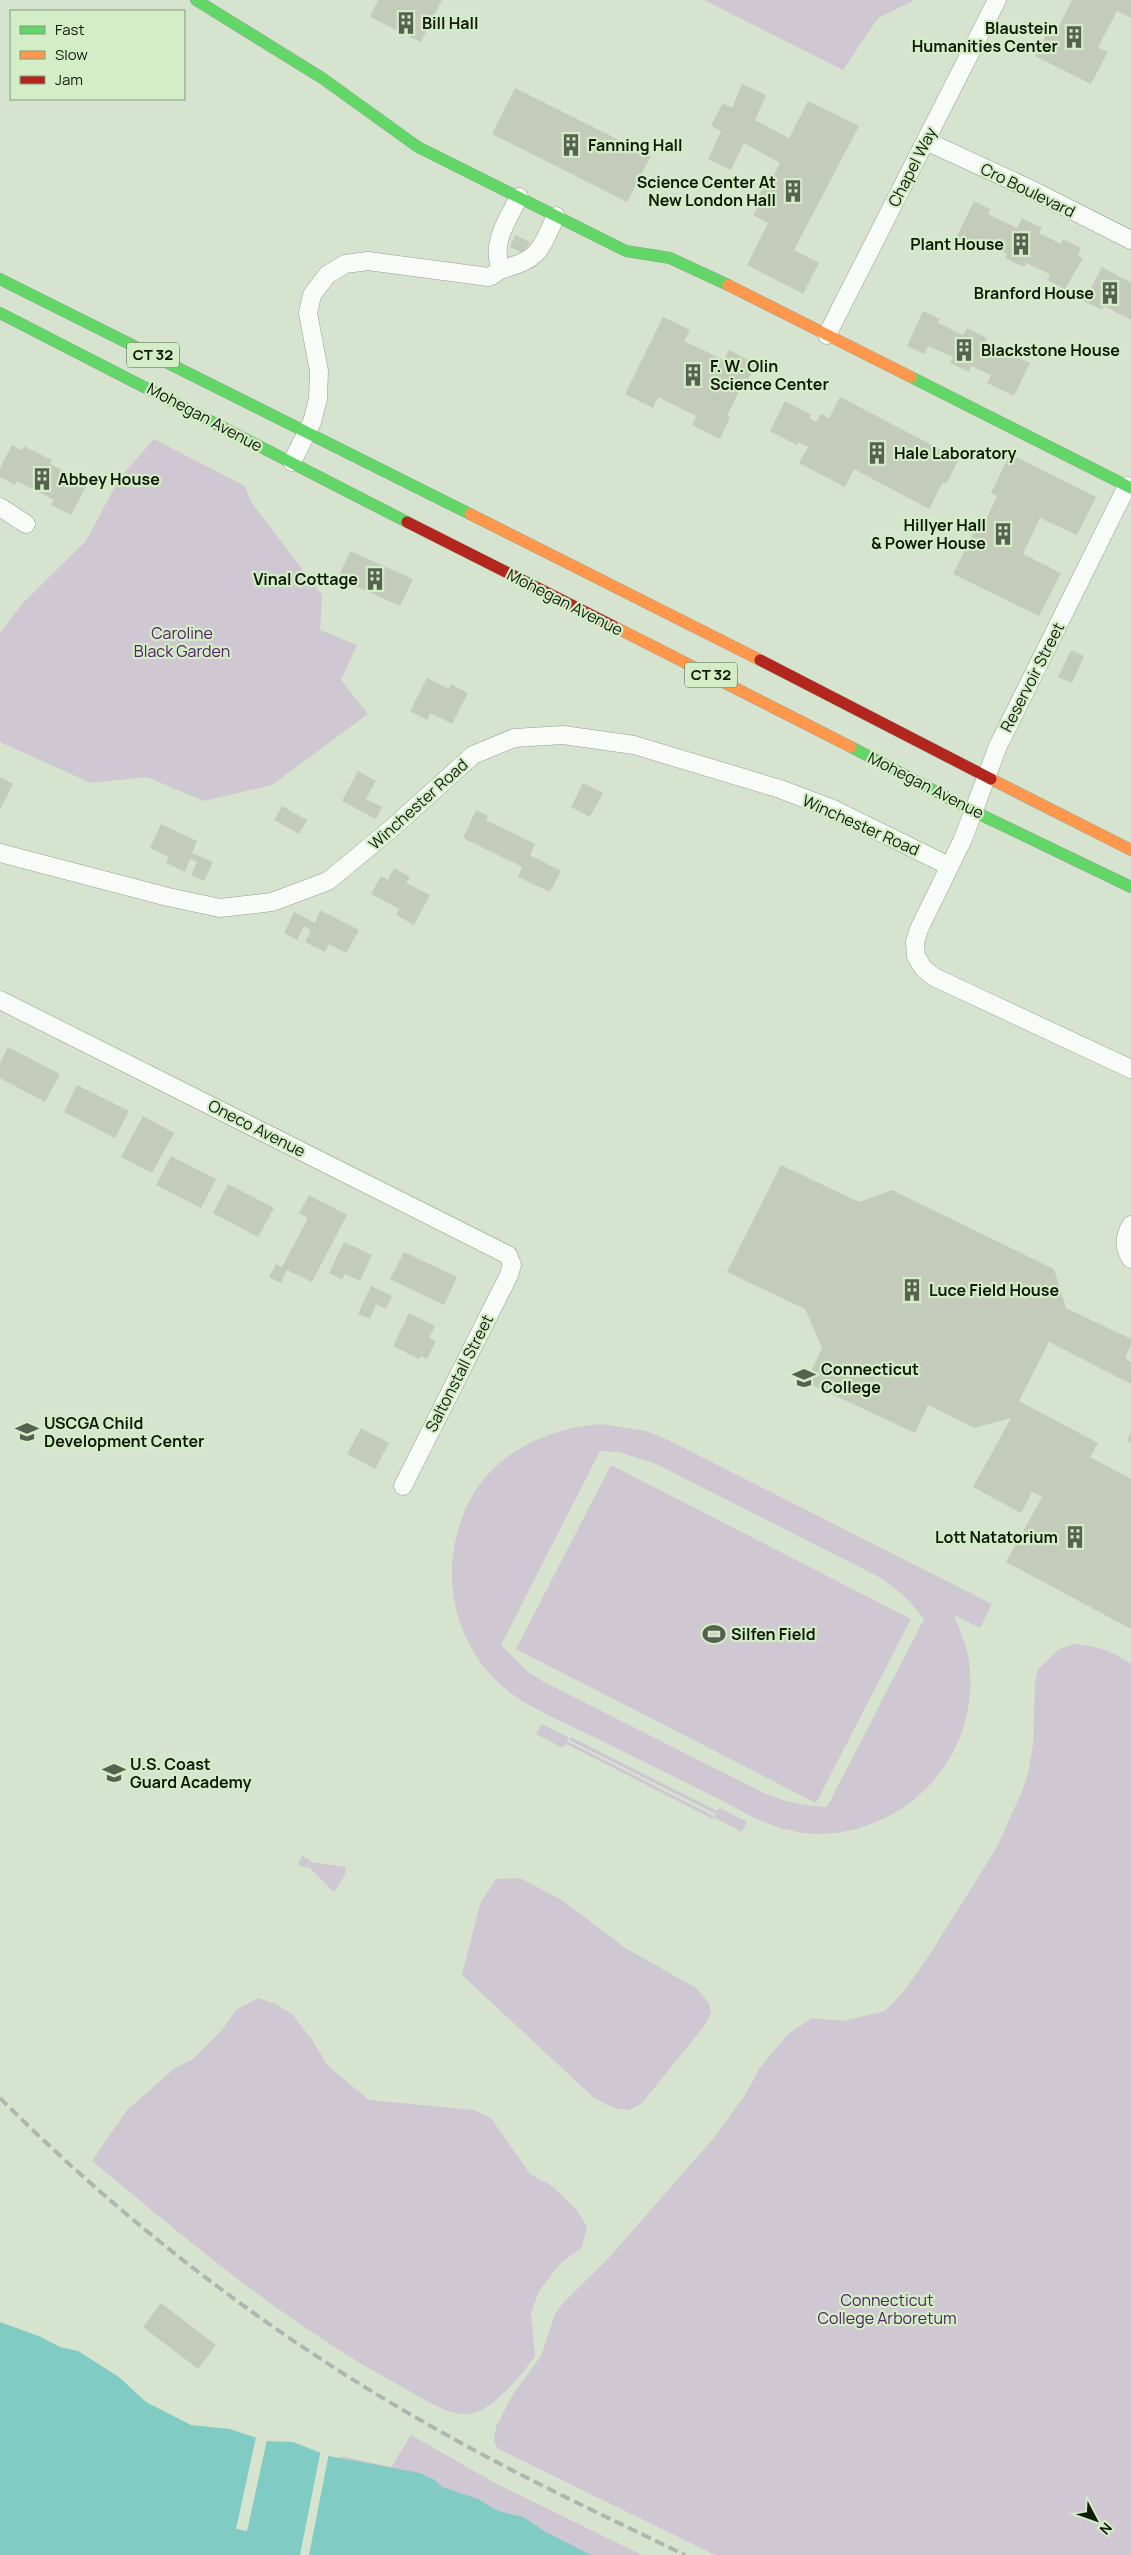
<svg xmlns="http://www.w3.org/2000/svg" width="1131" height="2555" font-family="Manrope,sans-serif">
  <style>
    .green { fill: #cfc7d2; fill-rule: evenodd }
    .water { fill: #80ccc5 }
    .pier { fill: #d6e4cf }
    .building { fill: #c4cbba }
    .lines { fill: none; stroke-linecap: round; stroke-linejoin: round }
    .street-casing { stroke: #95a08f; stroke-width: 19 }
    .fast-casing { stroke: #95a08f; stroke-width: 12 }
    .slow-casing { stroke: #95a08f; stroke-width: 12 }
    .jam-casing { stroke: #95a08f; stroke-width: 12 }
    .street { stroke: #f9fbf8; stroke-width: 18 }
    .fast { stroke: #63d668; stroke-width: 11 }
    .slow { stroke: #ff974d; stroke-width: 11 }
    .jam { stroke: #b3261e; stroke-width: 11 }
    .rail { stroke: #b1b4af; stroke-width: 4; stroke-dasharray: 10 5; stroke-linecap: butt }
    .labels { text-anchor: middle; stroke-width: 4.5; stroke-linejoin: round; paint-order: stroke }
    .shield { fill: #d3edc6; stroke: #4b5944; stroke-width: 1 }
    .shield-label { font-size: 15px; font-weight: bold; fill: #111a0c }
    .poi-label { font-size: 16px; font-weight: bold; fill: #111a0c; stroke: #d3edc6; text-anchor: start }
    .street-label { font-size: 16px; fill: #111a0c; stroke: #d3edc6 }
    .park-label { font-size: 16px; fill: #532168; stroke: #d3edc6 }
  </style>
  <rect width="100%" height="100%" fill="#d6e4cf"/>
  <g class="green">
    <path d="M704,0H915L878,18L843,70Z"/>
    <path d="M154,439L245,486L251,502L322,595L320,630L357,645L341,680L368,714L272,785L204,801L147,777L91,783L0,742V633L22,604L86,541L119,479Z"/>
    <path d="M600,1424L646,1431L668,1440L992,1604L980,1628L954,1615C960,1630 967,1646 969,1662C981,1751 913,1829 824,1834C799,1835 776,1827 754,1818C706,1791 655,1768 606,1743C575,1727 540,1714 512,1694C453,1650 437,1573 466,1508C490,1454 545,1429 600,1424ZM600,1451L619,1452L656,1464L877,1576C897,1588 910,1601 924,1619L827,1807C805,1806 786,1802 766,1794L544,1682L528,1672L501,1645Z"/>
    <path d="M611,1465L911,1619L816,1803L516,1649Z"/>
    <path d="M1075,1644C1097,1646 1113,1651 1131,1664V2555H715L497,2448L494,2440L496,2427L513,2394L541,2356L555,2314L563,2303L606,2261L712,2140L745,2095L759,2069L787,2035L812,2018L843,2021L885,2011L904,1991L930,1954L997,1847L1023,1789L1028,1774L1033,1745L1035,1683L1038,1669L1059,1649Z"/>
    <path d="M542,1724L568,1737L567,1741L714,1816L713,1819L566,1744L563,1748L536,1734Z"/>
    <path d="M571,1737L717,1811L720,1808L747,1822L742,1832L715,1818L716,1814L569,1740Z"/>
    <path d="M302,1856L311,1860L310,1862L346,1867L345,1875L334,1892L308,1866L307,1868L298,1865Z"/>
    <path d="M520,1878L562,1900L625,1948L696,1988L709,2003L711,2013L705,2025L642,2103L630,2110L614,2108L594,2098L462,1975L480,1904L496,1879Z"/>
    <path d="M258,1998L276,2004L293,2015L313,2041L328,2066L369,2100L474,2110L491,2118L530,2174L552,2186L577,2210L587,2227L582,2247L560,2264L539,2291L531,2313L535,2356C521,2375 488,2419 460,2414C441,2411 419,2396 402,2387C290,2327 190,2242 92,2161L127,2110L175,2068L193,2059L222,2030L236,2010Z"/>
    <path d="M411,2435L495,2483L642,2555H435L333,2483L341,2456L391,2467Z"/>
  </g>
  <path class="water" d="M0,2322L41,2337L60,2347L78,2351L119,2377L146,2402L191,2425L230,2429L266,2441L293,2442L329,2456L420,2473L435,2480L442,2487L478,2499L498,2511L523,2517L544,2531L591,2555H0Z"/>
  <g class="pier">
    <path d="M256,2437L267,2440L247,2531L236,2529Z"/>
    <path d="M321,2449L329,2453L309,2555H300Z"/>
  </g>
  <g class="building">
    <path d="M378,0H442L421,42L370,17Z"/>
    <path d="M1072,0H1131V18L1117,11L1098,47L1108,52L1091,84L1035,56L1052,23L1059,26Z"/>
    <path d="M742,84L766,95L755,120L789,138L808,101L859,126L794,250L819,263L803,294L747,265L768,223L753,215L757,209L753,207L770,173L774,175L780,163L744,143L731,170L708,159L721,131L711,126L723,103L732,108Z"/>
    <path d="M515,88L651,156L627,202L492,134Z"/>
    <path d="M974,201L990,209L988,214L1017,228L1022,218L1042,228L1039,233L1061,244L1063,239L1081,248L1078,256L1083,258L1065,289L1047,280L1050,274L1026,263L1024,267L1005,258L1007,254L988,245L985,252L956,238Z"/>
    <path d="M515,235L530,242L524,254L510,247Z"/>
    <path d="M1102,267L1131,283V320L1104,306L1102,310L1084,301Z"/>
    <path d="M923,311L940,319L938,323L963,335L967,328L987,338L983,346L1008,358L1010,354L1030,363L1014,396L987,383L991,375L971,366L969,372L950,363L953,357L928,346L924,354L907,346Z"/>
    <path d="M663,317L690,330L684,341L724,360L729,350L756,364L744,388L741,387L727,416L730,417L720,439L692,425L696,416L658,397L653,408L625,394Z"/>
    <path d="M840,397L959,459L946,484L943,482L929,509L854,469L845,487L799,463L808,447L798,442L797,445L770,431L785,401L811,415L809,418L816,422L821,414L829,418Z"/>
    <path d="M12,445L22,450L24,446L52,460L50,464L88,483L71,515L51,505L54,500L17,481L15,485L0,477V468Z"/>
    <path d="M1010,454L1096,497L1077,535L1040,518L1023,554L1061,573L1039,616L953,574L975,530L980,533L997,496L991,493Z"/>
    <path d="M350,551L413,579L400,606L338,578Z"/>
    <path d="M1071,650L1084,656L1072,683L1058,677Z"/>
    <path d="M427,678L449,689L451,684L468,693L452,724L430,713L427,720L410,711Z"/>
    <path d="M358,771L376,781L366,799L382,807L376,819L342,801Z"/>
    <path d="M0,777L13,784L0,810Z"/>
    <path d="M583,783L603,793L590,817L571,807Z"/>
    <path d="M282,806L307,820L299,834L274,820Z"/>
    <path d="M476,810L488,816L486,820L535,844L530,855L561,871L550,892L518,877L522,867L463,838Z"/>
    <path d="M161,824L197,841L192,853L213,862L204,881L191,875L197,862L190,859L185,872L166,863L169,857L150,848Z"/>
    <path d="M394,868L410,877L406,883L430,895L414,925L396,915L399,909L371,894L381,876L388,880Z"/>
    <path d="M320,910L359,930L346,953L329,944L325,952L305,942L311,930L304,926L297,940L284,933L294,912L315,923Z"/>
    <path d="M8,1047L60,1074L45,1102L0,1078V1063Z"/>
    <path d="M77,1085L129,1111L115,1138L64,1112Z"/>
    <path d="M143,1116L174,1133L152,1173L121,1157Z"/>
    <path d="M171,1156L216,1179L201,1208L156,1185Z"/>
    <path d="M781,1165L859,1202L892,1190L1054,1269L1066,1308L1131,1339V1345L1125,1358L1131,1362V1384L1049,1342L1019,1401L1098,1443L1090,1457L1131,1479V1629L1006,1562L1042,1497L1032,1492L1021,1513L973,1487L1011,1418L974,1428L928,1405L915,1433L806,1382L822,1348L805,1309L727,1272Z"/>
    <path d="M228,1184L274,1208L258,1237L213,1213Z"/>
    <path d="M309,1195L347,1215L312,1282L287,1270L281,1283L269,1277L276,1264L282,1267L308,1218L299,1213Z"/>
    <path d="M344,1242L372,1255L360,1281L345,1274L342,1280L329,1273Z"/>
    <path d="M404,1252L457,1277L444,1305L390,1279Z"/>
    <path d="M371,1286L392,1296L386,1309L376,1304L370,1319L358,1314Z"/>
    <path d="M409,1313L435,1326L429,1338L436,1341L427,1359L421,1356L419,1359L393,1346Z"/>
    <path d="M361,1428L389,1443L375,1469L347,1454Z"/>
    <path d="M1131,1432V1443L1127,1441Z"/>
    <path d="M161,2303L216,2345L198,2369L143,2327Z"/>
  </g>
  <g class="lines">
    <defs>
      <g id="street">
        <path d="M926,141L1030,189L1131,240"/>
        <path d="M501,269C490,244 508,219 519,197"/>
        <path d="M827,335L997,0"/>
        <path d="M292,462L312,422L318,399L319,371L308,313L312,295L327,275L345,264L368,261L489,277C494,275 498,270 503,269C541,259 540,249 556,216"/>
        <path d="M1127,486L998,746L963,839L919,929L915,942L916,956L923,968L934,977L1131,1069"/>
        <path d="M0,507L26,524"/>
        <path d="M0,853L168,897L220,908L272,902L328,881L391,829L473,755L514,738L563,735L634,745L780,789L833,809L949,866"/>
        <path d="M0,1000L508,1255L512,1265L509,1275L403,1486"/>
        <path d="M1131,1225C1124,1237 1123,1247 1131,1259"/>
      </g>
      <g id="fast">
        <path d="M196,0L322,78L418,147L626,251L670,258L728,285"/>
        <path d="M0,279L470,514"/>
        <path d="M0,313L407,522"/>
        <path d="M911,377L1131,488"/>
        <path d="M851,747L973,811L1131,887"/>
      </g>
      <g id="slow">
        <path d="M728,285L911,377"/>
        <path d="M470,514L760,660"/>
        <path d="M613,626L851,747"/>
        <path d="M991,779L1131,850"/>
      </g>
      <g id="jam">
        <path d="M407,522L613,626"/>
        <path d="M760,660L991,779"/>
      </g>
    </defs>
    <use href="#street" class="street-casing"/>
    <use href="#fast" class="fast-casing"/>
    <use href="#slow" class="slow-casing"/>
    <use href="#jam" class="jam-casing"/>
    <use href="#street" class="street"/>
    <use href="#fast" class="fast"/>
    <use href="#slow" class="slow"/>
    <use href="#jam" class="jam"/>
    <path class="rail" d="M0,2098C123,2221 264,2330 415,2417C502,2468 594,2511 685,2555"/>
  </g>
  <defs>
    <symbol id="building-bare" viewBox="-9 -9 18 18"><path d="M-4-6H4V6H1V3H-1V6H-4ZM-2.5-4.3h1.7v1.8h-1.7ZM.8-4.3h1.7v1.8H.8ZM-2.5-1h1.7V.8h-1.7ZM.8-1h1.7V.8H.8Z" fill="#566150" stroke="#d3edc6" stroke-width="2.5" paint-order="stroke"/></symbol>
    <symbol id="university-bare" viewBox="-9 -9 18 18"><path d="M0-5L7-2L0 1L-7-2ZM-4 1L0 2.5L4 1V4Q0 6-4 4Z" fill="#566150" stroke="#d3edc6" stroke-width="2.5" paint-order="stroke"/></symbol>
    <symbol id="school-bare" viewBox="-9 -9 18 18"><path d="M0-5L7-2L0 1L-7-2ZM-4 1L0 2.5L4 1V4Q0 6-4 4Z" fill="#566150" stroke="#d3edc6" stroke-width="2.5" paint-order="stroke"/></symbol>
    <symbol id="stadium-bare" viewBox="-9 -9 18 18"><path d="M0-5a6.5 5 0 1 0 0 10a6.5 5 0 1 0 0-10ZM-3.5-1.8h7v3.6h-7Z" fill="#566150" stroke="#d3edc6" stroke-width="2.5" paint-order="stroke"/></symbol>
  </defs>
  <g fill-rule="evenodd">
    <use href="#building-bare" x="390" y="7" width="32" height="32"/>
    <use href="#building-bare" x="1058" y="21" width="32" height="32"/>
    <use href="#building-bare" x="555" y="129" width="32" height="32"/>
    <use href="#building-bare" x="777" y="175" width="32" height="32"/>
    <use href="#building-bare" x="1005" y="228" width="32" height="32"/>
    <use href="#building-bare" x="1094" y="277" width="32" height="32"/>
    <use href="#building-bare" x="948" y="334" width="32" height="32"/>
    <use href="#building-bare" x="677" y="359" width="32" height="32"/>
    <use href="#building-bare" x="861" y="437" width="32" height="32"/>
    <use href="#building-bare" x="26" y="463" width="32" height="32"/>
    <use href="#building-bare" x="987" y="518" width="32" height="32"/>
    <use href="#building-bare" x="359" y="563" width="32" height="32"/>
    <use href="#building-bare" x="896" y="1274" width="32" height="32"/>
    <use href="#university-bare" x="788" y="1362" width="32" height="32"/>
    <use href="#school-bare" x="11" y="1416" width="32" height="32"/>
    <use href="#building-bare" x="1059" y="1521" width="32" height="32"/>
    <use href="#stadium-bare" x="698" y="1618" width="32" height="32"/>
    <use href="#university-bare" x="98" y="1757" width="32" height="32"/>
  </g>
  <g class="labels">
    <g class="shield">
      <rect x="127" y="342.5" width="52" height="25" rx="4"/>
      <rect x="685" y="662.5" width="52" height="25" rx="4"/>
    </g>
    <g class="shield-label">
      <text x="153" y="360">CT 32</text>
      <text x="711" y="680">CT 32</text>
    </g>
    <g class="poi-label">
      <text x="422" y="29">Bill Hall</text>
      <text x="1058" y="34" text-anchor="end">Blaustein<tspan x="1058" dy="18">Humanities Center</tspan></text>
      <text x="588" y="151">Fanning Hall</text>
      <text x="776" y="188" text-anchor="end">Science Center At<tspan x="776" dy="18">New London Hall</tspan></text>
      <text x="1004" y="250" text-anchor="end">Plant House</text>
      <text x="1094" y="299" text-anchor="end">Branford House</text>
      <text x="981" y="356">Blackstone House</text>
      <text x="710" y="372">F. W. Olin<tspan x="710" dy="18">Science Center</tspan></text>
      <text x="894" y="459">Hale Laboratory</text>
      <text x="58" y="485">Abbey House</text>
      <text x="986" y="531" text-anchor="end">Hillyer Hall<tspan x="986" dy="18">&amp; Power House</tspan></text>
      <text x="358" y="585" text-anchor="end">Vinal Cottage</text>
      <text x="929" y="1296">Luce Field House</text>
      <text x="821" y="1375">Connecticut<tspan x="821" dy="18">College</tspan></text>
      <text x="44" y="1429">USCGA Child<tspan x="44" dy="18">Development Center</tspan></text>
      <text x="1058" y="1543" text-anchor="end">Lott Natatorium</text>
      <text x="731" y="1640">Silfen Field</text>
      <text x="130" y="1770">U.S. Coast<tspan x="130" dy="18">Guard Academy</tspan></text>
    </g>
    <g class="street-label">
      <text transform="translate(912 167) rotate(-63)" y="6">Chapel Way</text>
      <text transform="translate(1028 190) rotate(26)" y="6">Cro Boulevard</text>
      <text transform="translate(205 417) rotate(28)" y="6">Mohegan Avenue</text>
      <text transform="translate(565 602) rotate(27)" y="6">Mohegan Avenue</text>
      <text transform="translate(1032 677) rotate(-63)" y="6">Reservoir Street</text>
      <text transform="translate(926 785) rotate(27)" y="6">Mohegan Avenue</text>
      <text transform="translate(418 804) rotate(-42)" y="6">Winchester Road</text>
      <text transform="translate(861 825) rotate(24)" y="6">Winchester Road</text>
      <text transform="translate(257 1128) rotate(27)" y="6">Oneco Avenue</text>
      <text transform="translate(459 1373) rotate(-63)" y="6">Saltonstall Street</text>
    </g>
    <g class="park-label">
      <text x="182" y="639">Caroline<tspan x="182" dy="18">Black Garden</tspan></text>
      <text x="887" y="2306">Connecticut<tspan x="887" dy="18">College Arboretum</tspan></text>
    </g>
  </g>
  <rect x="10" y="10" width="175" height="90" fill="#d3edc6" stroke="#85997c"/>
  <rect x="20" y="26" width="25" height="8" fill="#63d668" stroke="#85997c"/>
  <text x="55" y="35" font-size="15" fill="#111a0c">Fast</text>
  <rect x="20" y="51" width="25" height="8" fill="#ff974d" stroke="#85997c"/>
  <text x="55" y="60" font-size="15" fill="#111a0c">Slow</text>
  <rect x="20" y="76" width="25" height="8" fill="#b3261e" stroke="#85997c"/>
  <text x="55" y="85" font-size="15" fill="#111a0c">Jam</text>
  <g transform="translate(1096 2520) rotate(131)" stroke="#d3edc6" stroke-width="4" paint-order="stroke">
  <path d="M0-4L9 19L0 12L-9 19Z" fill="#111a0c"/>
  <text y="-8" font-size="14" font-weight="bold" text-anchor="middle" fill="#111a0c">N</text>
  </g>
</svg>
